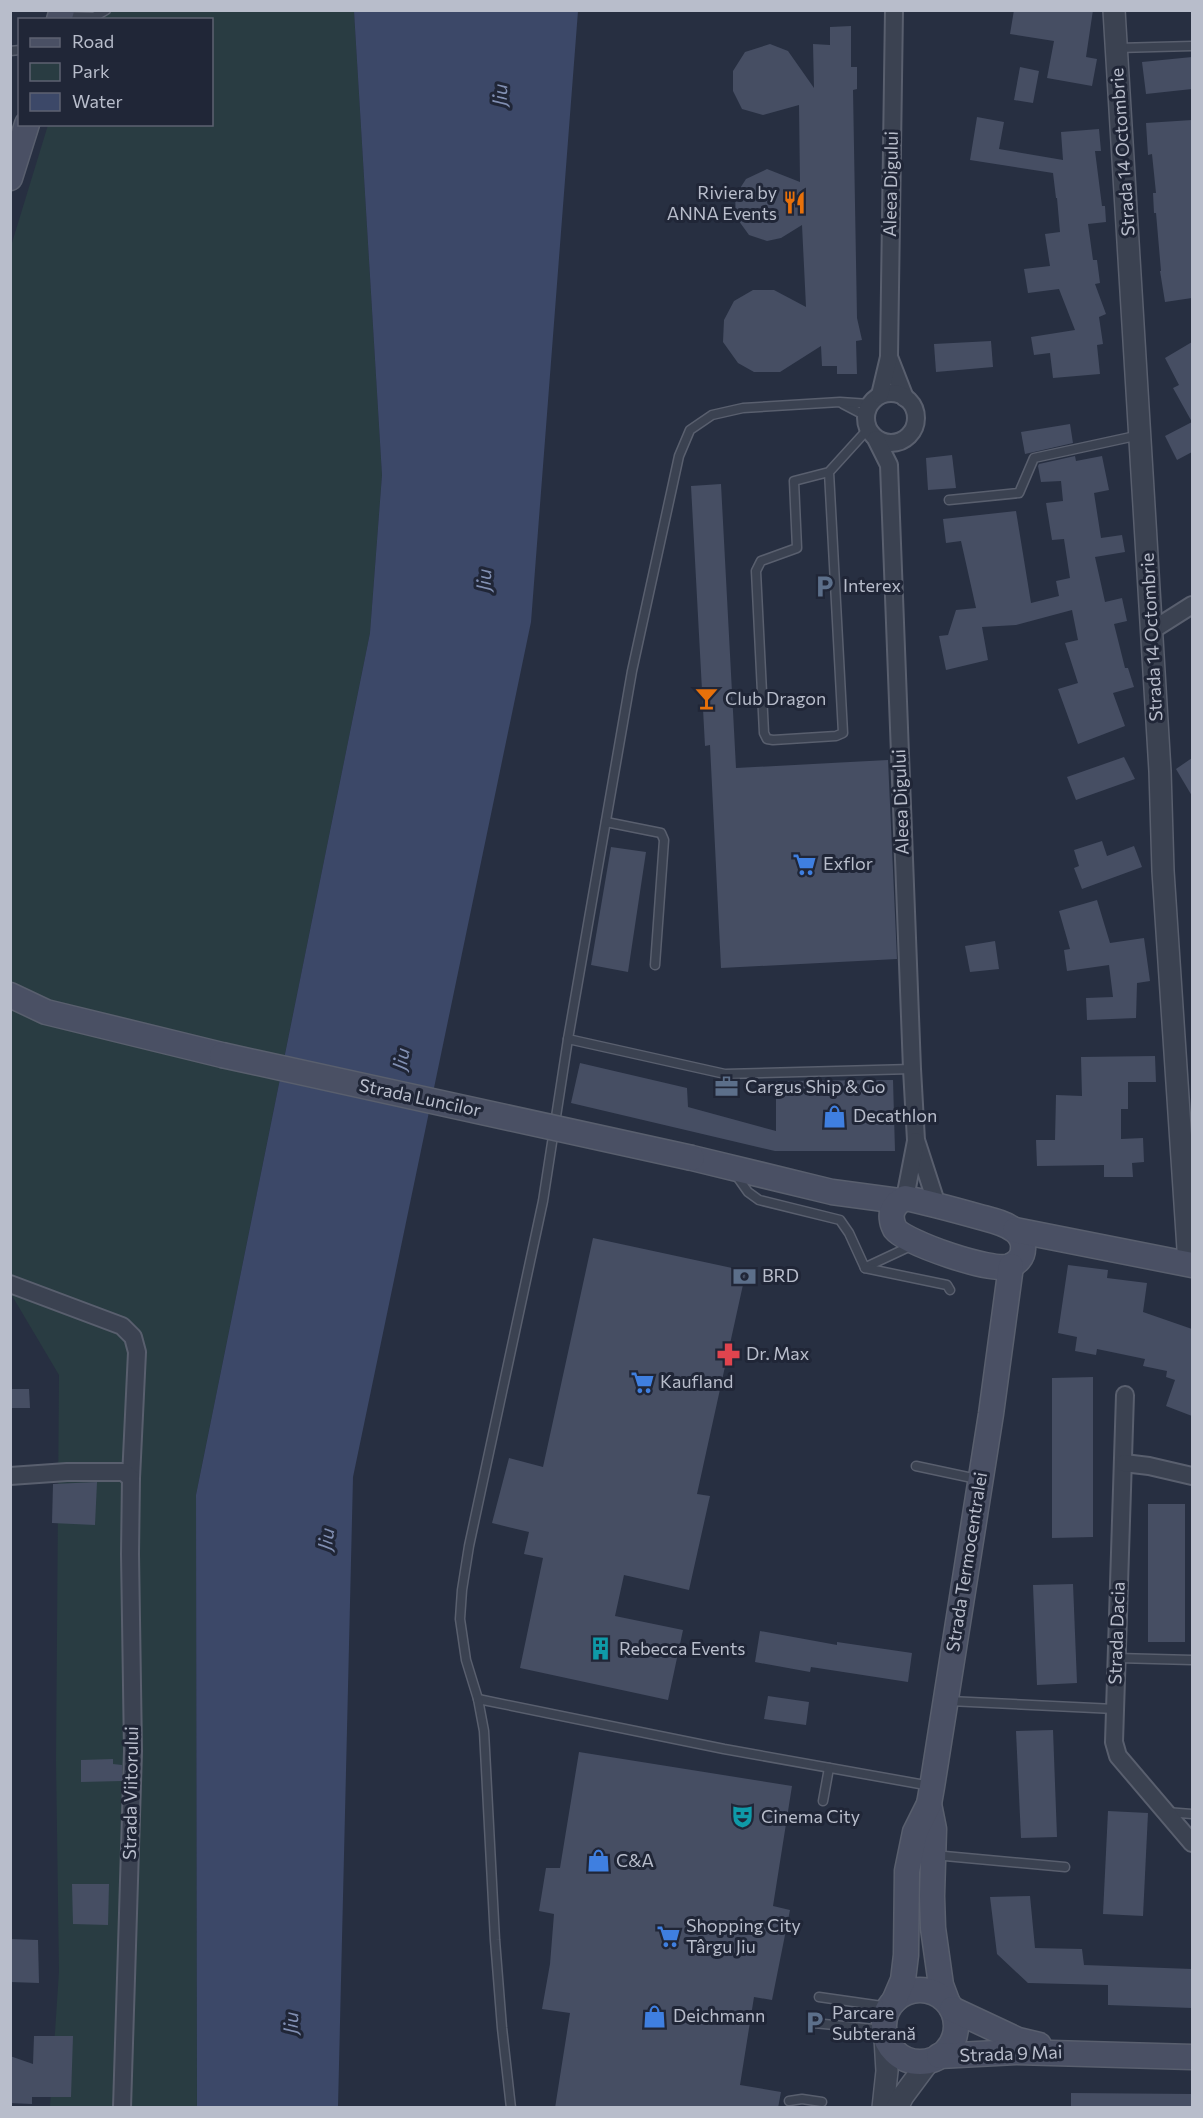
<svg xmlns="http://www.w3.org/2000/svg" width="1203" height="2118" font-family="Commissioner,sans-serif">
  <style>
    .green { fill: #293c42 }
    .water { fill: #3c4868 }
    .building { fill: #464e63 }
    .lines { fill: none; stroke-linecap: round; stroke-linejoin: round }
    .service-casing { stroke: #595f6e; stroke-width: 11 }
    .minor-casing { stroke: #595f6e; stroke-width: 20 }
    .tertiary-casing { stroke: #595f6e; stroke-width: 24 }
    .secondary-casing { stroke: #595f6e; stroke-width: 27 }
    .service { stroke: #3b4251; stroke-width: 8 }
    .minor { stroke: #3b4251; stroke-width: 16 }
    .tertiary { stroke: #3b4251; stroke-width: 21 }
    .secondary { stroke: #4a5064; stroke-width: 24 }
    .secondary-bridge-casing { stroke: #595f6e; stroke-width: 27; stroke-linecap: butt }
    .secondary-bridge { stroke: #4a5064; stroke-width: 24 }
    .labels { text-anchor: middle; stroke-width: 6; stroke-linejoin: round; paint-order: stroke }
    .street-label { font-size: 18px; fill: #b8bdcb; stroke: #202637 }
    .poi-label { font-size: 18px; fill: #b8bdcb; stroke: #202637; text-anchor: start }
    .water-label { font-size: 20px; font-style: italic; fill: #818fb2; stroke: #202637 }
  </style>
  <rect width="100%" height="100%" fill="#272f41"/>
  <path class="green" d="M84,11H354L382,475L370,633L196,1495L197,2107H50L59,1972L56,1761L59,1375L11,1294V246L48,125L212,124V20L81,19Z"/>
  <path class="water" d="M354,11H578L531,622L353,1477L338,2107L197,2108L196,1495L370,633L382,475Z"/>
  <g class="building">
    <path d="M1014,10H1093L1086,57L1097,59L1092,86L1047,78L1054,41L1010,34Z"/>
    <path d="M851,26V67H857V89L853,90L857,318L862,340L856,341L857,374H837V366H822L821,346L780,372H754L738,363L723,342L724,320L734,301L753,290H774L806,307L802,225L781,238L767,241L749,235L736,217L735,196L746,179L767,169L800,182L799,105L763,115L742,109L733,91V71L745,52L770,44L788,51L814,88L813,44L830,45V27Z"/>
    <path d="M1192,57V89L1146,94L1142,62Z"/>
    <path d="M1020,67L1039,71L1033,103L1014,100Z"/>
    <path d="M977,117L1004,122L999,149L1063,160L1061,132L1099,129L1101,151H1095L1102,206H1105L1106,222L1088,224L1093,260H1097L1100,283L1095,284L1106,314L1099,317L1103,344L1097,345L1100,374L1053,378L1050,353L1034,355L1031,337L1075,330L1059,289L1028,293L1024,269L1050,266L1045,234L1060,232L1057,198H1056L1053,173L970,160Z"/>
    <path d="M1192,120V298L1165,302L1160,271H1161L1156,213H1154L1153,193H1156L1152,154L1148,155L1146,123Z"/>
    <path d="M991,341L993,367L936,372L934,344Z"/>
    <path d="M1192,342V452L1177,460L1165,436L1192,422L1173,388L1179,385L1165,358Z"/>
    <path d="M1070,424L1073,443L1025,454L1021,432Z"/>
    <path d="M952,455L956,488L928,490L926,458Z"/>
    <path d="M1075,456L1076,461L1102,456L1109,490L1094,493L1101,538L1122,535L1125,552L1095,557L1105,602L1122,598L1127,621L1114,624L1125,668H1128L1134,687L1113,693L1125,726L1078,744L1058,689L1078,683L1065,643L1078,640L1072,610L1016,625L982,627L988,660L946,670L939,636L948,635L956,610L976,608L961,541L946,543L943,519L1016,511L1031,603L1059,596L1056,581L1070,578L1064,539L1052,540L1046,503L1063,501L1061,481L1041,482L1038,466L1039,464Z"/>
    <path d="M721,484L736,768L888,760L897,959L721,968L710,745L705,746L691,486Z"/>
    <path d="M1124,757L1135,779L1076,800L1067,777Z"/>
    <path d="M1192,758V796L1176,769Z"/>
    <path d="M1102,841L1107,856L1134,846L1142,867L1082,889L1074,868L1079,866L1074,850Z"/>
    <path d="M611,847L646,852L628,972L591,965Z"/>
    <path d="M1097,900L1110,943L1144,938L1150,981L1137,983L1136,1018L1087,1020L1086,998L1113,997L1109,965L1067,971L1064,950L1070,949L1059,911Z"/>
    <path d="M995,941L999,969L970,972L965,946Z"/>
    <path d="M1155,1056L1156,1082H1128V1109H1121V1139L1143,1138L1144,1162L1132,1163L1133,1177H1104V1165L1037,1166L1036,1140H1055L1056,1095L1082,1096L1081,1057Z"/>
    <path d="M580,1063L687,1088L688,1107L776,1131V1081L893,1080L895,1151H775L571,1103Z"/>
    <path d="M593,1238L746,1271L697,1494L710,1496L689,1590L624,1575L615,1616L683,1630L668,1700L520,1668L543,1558L524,1554L529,1532L492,1523L509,1458L543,1467Z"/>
    <path d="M1068,1265L1108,1270L1107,1278L1147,1283L1143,1312L1192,1329V1416L1166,1406L1175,1380L1166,1377L1167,1371L1143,1366L1145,1359L1097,1349L1096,1355L1075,1351L1077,1337L1058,1333Z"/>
    <path d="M1093,1377V1537L1052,1538V1378Z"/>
    <path d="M10,1389H29L30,1408H10Z"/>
    <path d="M97,1482L95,1525L52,1523L53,1484Z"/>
    <rect x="1148" y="1504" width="37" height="138"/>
    <path d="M1073,1584L1077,1683L1037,1685L1033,1585Z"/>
    <path d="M760,1631L837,1645V1642L912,1653L908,1682L811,1667L810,1672L755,1662Z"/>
    <path d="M768,1696L809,1702L806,1725L764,1719Z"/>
    <path d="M1053,1730L1057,1837L1021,1838L1016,1731Z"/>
    <path d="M579,1752L792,1786L773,1906L790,1910L772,2000L754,1997L740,2085L781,2092L778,2108H555L570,2013L542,2009L550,1964L554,1914L539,1911L546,1868H560Z"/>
    <path d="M113,1759V1764L122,1765V1781L81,1782V1760Z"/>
    <path d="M1108,1811L1148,1813L1143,1916L1103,1914Z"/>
    <path d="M72,1884H109L108,1925L73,1924Z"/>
    <path d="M1030,1896L1035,1948L1082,1949L1084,1965L1192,1969V2008L1108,2005V1985L1028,1983L997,1954L990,1897Z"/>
    <path d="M10,1939L38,1940L39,1983L10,1982Z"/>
    <path d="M34,2036H73L71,2097H32V2104L10,2103V2056L33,2064Z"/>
    <path d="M1071,2093L1192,2094V2108H1071Z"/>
  </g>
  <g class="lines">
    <defs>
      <g id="service">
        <path d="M64,16L94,17L106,10"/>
        <path d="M1117,48L1192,46"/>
        <path d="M10,51L20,50"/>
        <path d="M843,404L866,416"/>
        <path d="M870,404L840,402L743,408L712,415L690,430L679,456L632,671L568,1039L725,1074L912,1069"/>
        <path d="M829,472L843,733L836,736L773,740L767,739L764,733L756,571L761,561L797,548L794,481L829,472L868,429"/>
        <path d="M949,500L1019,493L1034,458L1140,435"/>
        <path d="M606,822L661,833L664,840L655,965"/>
        <path d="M736,1175L748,1192L759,1200L840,1220L849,1233L865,1268"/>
        <path d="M866,1267L913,1245"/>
        <path d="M865,1268L947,1285L950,1290"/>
        <path d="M916,1466L977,1479"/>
        <path d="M1117,1658L1192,1660"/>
        <path d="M478,1699L724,1749L931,1786"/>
        <path d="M949,1701L1115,1709"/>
        <path d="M823,1801L829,1768"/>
        <path d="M1166,1812L1192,1814"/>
        <path d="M934,1855L1065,1867"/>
        <path d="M819,1997L889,2007"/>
        <path d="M814,2023L884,2030"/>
        <path d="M789,2101L802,2099L822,2102"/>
        <path d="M511,2108L502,2028L495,1940L484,1731L478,1699L466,1660L460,1619L462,1590L469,1546L543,1201L568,1039"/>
      </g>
      <g id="minor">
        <path d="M889,357L905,398"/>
        <circle cx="891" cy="418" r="25"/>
        <path d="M880,395L889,357L894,10"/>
        <path d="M876,439L889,465L912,1069L916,1140L937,1205"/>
        <path d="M1151,631L1192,605"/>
        <path d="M905,1198L916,1141"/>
        <path d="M10,1284L122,1326L133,1337L137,1352L131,1478"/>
        <path d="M1125,1395L1114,1742L1118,1756L1192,1843"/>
        <path d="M1124,1463L1149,1466L1192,1476"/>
        <path d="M10,1476L67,1472H123L131,1478L130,1554L133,1751L122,2108"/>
      </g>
      <g id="tertiary">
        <path d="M1114,10L1160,771L1163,871L1189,1264"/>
        <path d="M883,2108L887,2071L885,2038"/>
        <path d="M897,2108L903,2096L929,2061"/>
      </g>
      <g id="secondary">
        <path d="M59,20L62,10"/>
        <path d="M10,178L27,124"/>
        <path d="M10,995L46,1012L222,1055"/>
        <path d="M692,1158L832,1192L899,1201"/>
        <path d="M905,1198C930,1203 955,1210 980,1217C991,1220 1005,1223 1014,1230C1020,1234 1024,1242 1023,1249C1023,1257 1017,1263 1010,1266C992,1273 906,1243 895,1229C894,1227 892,1222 892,1220C890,1210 896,1203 905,1198Z"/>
        <path d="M1015,1230L1192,1265"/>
        <path d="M929,1804L934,1829L932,1896L933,1928L941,1985L947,2001"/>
        <circle cx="920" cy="2026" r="36"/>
        <path d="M894,2001L903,1980L906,1955L907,1871L915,1832L929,1804L932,1787L991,1414L1011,1266"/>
        <path d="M952,2009L1018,2040L1039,2045"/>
        <path d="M939,2056L1016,2052L1192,2057"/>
      </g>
    </defs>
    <use href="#service" class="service-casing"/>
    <use href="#minor" class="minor-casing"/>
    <use href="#tertiary" class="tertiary-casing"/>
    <use href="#secondary" class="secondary-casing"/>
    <use href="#service" class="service"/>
    <use href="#minor" class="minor"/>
    <use href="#tertiary" class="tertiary"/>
    <use href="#secondary" class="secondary"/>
    <defs>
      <path id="secondary-bridge" d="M222,1055L692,1158"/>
    </defs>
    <use href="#secondary-bridge" class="secondary-bridge-casing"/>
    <use href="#secondary-bridge" class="secondary-bridge"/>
  </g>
  <defs>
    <symbol id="restaurant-bare" viewBox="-9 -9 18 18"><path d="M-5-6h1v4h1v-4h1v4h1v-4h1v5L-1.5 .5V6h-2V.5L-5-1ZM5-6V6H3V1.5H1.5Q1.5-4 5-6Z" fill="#e8710a" stroke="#202637" stroke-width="2.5" paint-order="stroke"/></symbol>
    <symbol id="parking-bare" viewBox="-9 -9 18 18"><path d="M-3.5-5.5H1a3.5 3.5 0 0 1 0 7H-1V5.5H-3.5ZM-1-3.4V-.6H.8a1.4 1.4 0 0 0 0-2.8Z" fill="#5c6f8a" stroke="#202637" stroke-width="2.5" paint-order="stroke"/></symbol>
    <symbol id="bar-bare" viewBox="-9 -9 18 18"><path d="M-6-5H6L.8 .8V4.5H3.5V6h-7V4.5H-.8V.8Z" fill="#e8710a" stroke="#202637" stroke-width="2.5" paint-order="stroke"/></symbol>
    <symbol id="supermarket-bare" viewBox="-9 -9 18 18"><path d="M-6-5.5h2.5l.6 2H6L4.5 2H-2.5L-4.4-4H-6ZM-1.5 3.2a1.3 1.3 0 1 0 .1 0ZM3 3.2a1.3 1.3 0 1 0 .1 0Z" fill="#3f7fe0" stroke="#202637" stroke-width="2.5" paint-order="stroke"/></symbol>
    <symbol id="office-bare" viewBox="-9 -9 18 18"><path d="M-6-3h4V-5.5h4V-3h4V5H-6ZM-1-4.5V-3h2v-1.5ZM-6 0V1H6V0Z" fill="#5c6f8a" stroke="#202637" stroke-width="2.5" paint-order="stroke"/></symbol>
    <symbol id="shop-bare" viewBox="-9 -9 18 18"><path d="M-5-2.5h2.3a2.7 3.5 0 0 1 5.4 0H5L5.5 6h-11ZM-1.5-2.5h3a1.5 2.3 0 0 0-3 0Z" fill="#3f7fe0" stroke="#202637" stroke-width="2.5" paint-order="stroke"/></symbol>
    <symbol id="bank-bare" viewBox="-9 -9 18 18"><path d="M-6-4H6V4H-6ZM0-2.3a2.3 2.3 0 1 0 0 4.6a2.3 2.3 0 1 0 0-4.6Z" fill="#5c6f8a" stroke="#202637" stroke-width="2.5" paint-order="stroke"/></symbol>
    <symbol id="pharmacy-bare" viewBox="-9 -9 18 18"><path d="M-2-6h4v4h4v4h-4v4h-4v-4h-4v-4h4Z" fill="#e0444e" stroke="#202637" stroke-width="2.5" paint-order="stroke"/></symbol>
    <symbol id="building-bare" viewBox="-9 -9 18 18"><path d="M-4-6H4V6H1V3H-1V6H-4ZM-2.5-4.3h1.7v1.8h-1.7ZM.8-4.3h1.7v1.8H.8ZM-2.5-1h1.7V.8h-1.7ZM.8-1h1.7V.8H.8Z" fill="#0f9aa8" stroke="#202637" stroke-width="2.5" paint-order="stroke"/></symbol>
    <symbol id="theatre-bare" viewBox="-9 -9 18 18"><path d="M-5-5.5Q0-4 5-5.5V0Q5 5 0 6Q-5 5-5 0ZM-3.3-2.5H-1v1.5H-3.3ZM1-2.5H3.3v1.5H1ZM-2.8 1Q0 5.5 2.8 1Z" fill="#0f9aa8" stroke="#202637" stroke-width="2.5" paint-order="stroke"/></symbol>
  </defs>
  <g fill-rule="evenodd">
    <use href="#restaurant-bare" x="778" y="186" width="33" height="33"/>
    <use href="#parking-bare" x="808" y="570" width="33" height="33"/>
    <use href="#bar-bare" x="690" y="682" width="33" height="33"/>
    <use href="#supermarket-bare" x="788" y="848" width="33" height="33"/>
    <use href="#office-bare" x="710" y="1070" width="33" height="33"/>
    <use href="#shop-bare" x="818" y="1100" width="33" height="33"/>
    <use href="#bank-bare" x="728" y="1260" width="33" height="33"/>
    <use href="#pharmacy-bare" x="712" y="1338" width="33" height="33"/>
    <use href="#supermarket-bare" x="626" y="1366" width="33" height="33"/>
    <use href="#building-bare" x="584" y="1632" width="33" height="33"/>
    <use href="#theatre-bare" x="726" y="1800" width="33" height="33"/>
    <use href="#shop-bare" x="582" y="1844" width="33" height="33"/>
    <use href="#supermarket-bare" x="652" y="1920" width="33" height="33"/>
    <use href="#shop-bare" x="638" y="2000" width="33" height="33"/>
    <use href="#parking-bare" x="798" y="2006" width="33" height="33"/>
  </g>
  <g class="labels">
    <g class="street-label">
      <text transform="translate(1123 152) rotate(-94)" y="6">Strada 14 Octombrie</text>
      <text transform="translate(891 184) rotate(-89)" y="6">Aleea Digului</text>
      <text transform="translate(1152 637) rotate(-93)" y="6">Strada 14 Octombrie</text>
      <text transform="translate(901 802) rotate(-92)" y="6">Aleea Digului</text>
      <text transform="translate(420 1098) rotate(12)" y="6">Strada Luncilor</text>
      <text transform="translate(967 1562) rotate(-81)" y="6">Strada Termocentralei</text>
      <text transform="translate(1117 1633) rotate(-88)" y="6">Strada Dacia</text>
      <text transform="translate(131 1793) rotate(-89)" y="6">Strada Viitorului</text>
      <text transform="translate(1011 2054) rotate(-2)" y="6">Strada 9 Mai</text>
    </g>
    <g class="poi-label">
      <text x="777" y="199" text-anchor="end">Riviera by<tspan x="777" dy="21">ANNA Events</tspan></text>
      <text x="843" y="592">Interex</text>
      <text x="725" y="705">Club Dragon</text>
      <text x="823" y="870">Exflor</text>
      <text x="745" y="1093">Cargus Ship &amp; Go</text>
      <text x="853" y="1122">Decathlon</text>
      <text x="762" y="1282">BRD</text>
      <text x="746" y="1360">Dr. Max</text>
      <text x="660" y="1388">Kaufland</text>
      <text x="619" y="1655">Rebecca Events</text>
      <text x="761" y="1823">Cinema City</text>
      <text x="616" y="1867">C&amp;A</text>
      <text x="686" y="1932">Shopping City<tspan x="686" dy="21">Târgu Jiu</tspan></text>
      <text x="832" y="2019">Parcare<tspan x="832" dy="21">Subterană</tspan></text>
      <text x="673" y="2022">Deichmann</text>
    </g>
    <g class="water-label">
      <text transform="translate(500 95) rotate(-88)" y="7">Jiu</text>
      <text transform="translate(484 580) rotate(-88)" y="7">Jiu</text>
      <text transform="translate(401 1059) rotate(-80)" y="7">Jiu</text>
      <text transform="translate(326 1539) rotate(-82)" y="7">Jiu</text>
      <text transform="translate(291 2023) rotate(-88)" y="7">Jiu</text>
    </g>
  </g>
  <rect width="1203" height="2118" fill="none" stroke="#b8bdcb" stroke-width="24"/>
  <rect x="18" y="18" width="195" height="108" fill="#202637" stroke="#5d6272" stroke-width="1.5"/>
  <rect x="30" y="38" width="30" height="9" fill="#4a5064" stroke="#5d6272" stroke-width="1.5"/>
  <text x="72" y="48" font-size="18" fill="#b8bdcb">Road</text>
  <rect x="30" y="63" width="30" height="18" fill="#293c42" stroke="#5d6272" stroke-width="1.5"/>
  <text x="72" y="78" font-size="18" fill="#b8bdcb">Park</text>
  <rect x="30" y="93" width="30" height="18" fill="#3c4868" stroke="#5d6272" stroke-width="1.5"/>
  <text x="72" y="108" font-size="18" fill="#b8bdcb">Water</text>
</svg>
